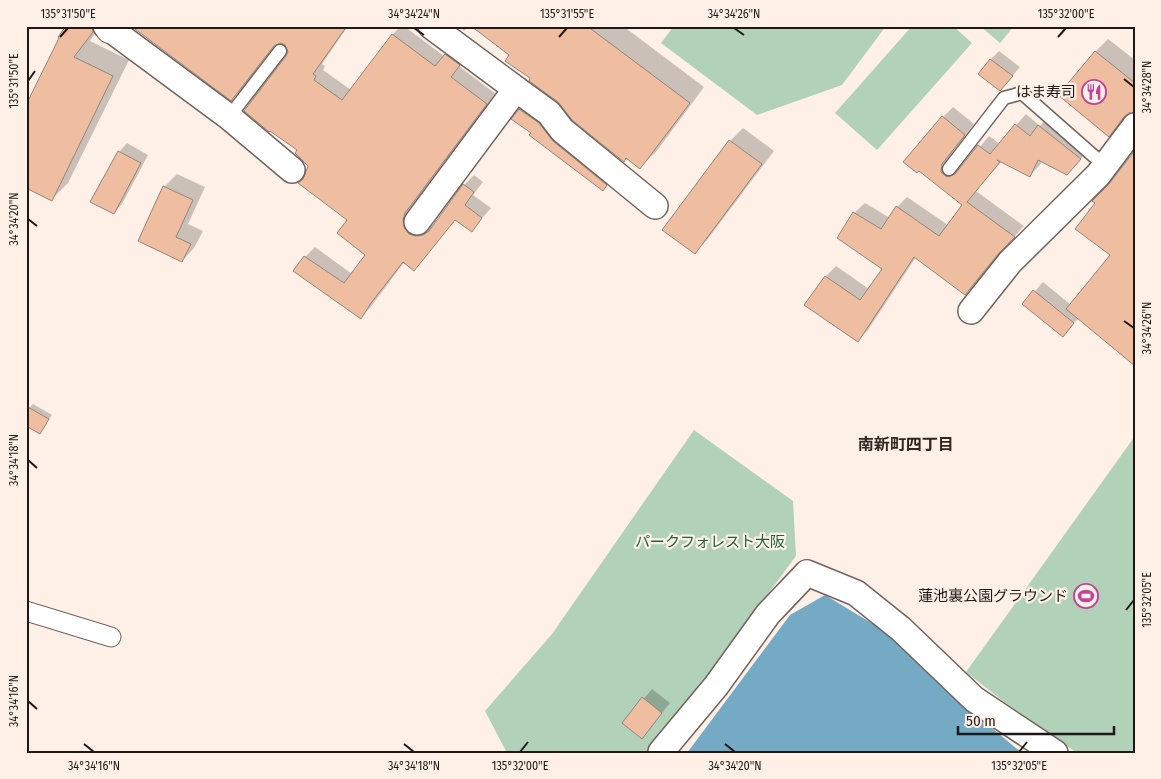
<svg xmlns="http://www.w3.org/2000/svg" width="1161" height="779" font-family="'Fira Sans Condensed','Noto Sans JP',sans-serif">
  <style>
    .green { fill: #b2d1b9 }
    .water { fill: #74aac4 }
    .shadow { fill: #0003 }
    .building { fill: #efbea1; stroke: #92857e }
    .lines { fill: none; stroke-linecap: round; stroke-linejoin: round }
    .service-casing { stroke: #71645d; stroke-width: 15 }
    .pedestrian-casing { stroke: #71645d; stroke-width: 21 }
    .minor-casing { stroke: #71645d; stroke-width: 28 }
    .tertiary-casing { stroke: #71645d; stroke-width: 30 }
    .service { stroke: #fff; stroke-width: 12 }
    .pedestrian { stroke: #fff; stroke-width: 19 }
    .minor { stroke: #fff; stroke-width: 25 }
    .tertiary { stroke: #fff; stroke-width: 28 }
    .ticks { fill: none; stroke: #1e1916; stroke-width: 2 }
    .labels { text-anchor: middle; stroke-width: 4.5; stroke-linejoin: round; paint-order: stroke }
    .poi-label { font-size: 15px; fill: #1e1916; stroke: #fef0e7; text-anchor: end }
    .park-label { font-size: 15px; fill: #206438; stroke: #fef0e7 }
    .neighbourhood-label { font-size: 16px; font-weight: bold; fill: #312721; stroke: #fef0e7 }
    .neatline { fill: none; stroke: #1e1916; stroke-width: 2 }
    .ticks-label { font-size: 12px; text-anchor: middle; fill: #1e1916 }
  </style>
  <rect width="100%" height="100%" fill="#fef0e7"/>
  <g class="green">
    <path d="M674,26H886L842,85L757,115L661,43Z"/>
    <path d="M912,26H953L972,43L877,150L835,113Z"/>
    <path d="M980,26H1014L1000,43Z"/>
    <path d="M694,430L793,501L796,556L650,753H507L485,711L552,634Z"/>
    <path d="M1135,436V753H1077L1003,701L966,672Z"/>
  </g>
  <path class="water" d="M825,595L883,630L957,699L1022,753H687L790,615Z"/>
  <g class="shadow">
    <path d="M67,26H100L90,41L129,60L68,183L52,199Z"/>
    <path d="M135,26H348L322,64L325,66L323,70L351,90L393,34L401,26H404L444,56L455,45L469,55L460,67L496,94L415,203L412,210L426,227L434,226L464,185L474,175L483,182L473,195L491,208L472,230L456,219L414,269L405,261L370,308L361,317L295,271L305,257L315,247L352,274L367,255L349,220L305,178L310,166L288,56L289,48L285,43L277,42L241,90L231,99Z"/>
    <path d="M458,26H469L464,31Z"/>
    <path d="M473,26H623L704,87L656,152L640,167L532,78L511,55Z"/>
    <path d="M1108,39L1135,60V93L1131,110L1109,135L1060,95L1096,51Z"/>
    <path d="M999,51L1020,67L1008,81L991,59Z"/>
    <path d="M524,106L610,181L603,190L533,132L519,111L543,128L545,126L521,109Z"/>
    <path d="M953,107L974,124L952,153L951,161L958,167L964,166L989,136L1000,144L1026,114L1040,126L1049,116L1090,148L1077,163L1042,160L1040,165L1030,175L1002,161L976,191L1024,226L1009,242L975,284L965,294L916,257L868,330L858,340L826,276L836,266L869,289L883,268L854,213L865,203L890,218L897,207L907,197L948,225L963,205L919,169L943,117Z"/>
    <path d="M743,128L774,151L707,240L694,252L664,230L730,141Z"/>
    <path d="M127,143L148,155L122,204L114,213L119,152Z"/>
    <path d="M177,174L205,187L188,224L203,231L194,248L182,261L139,240L164,187Z"/>
    <path d="M1110,184L1135,364L1079,318L1063,335L1024,304L1043,282L1071,305L1112,255Z"/>
    <path d="M33,404L52,415L40,433L29,408Z"/>
    <path d="M652,689L670,703L642,737L624,722Z"/>
  </g>
  <g class="building">
    <path d="M66,26H92L93,32L74,57L113,76L52,201L26,188V105L59,38L58,37Z"/>
    <path d="M131,26H347L313,74L316,76L314,80L342,100L392,34L435,66L445,54L460,65L451,77L487,104L405,213L403,220L404,227L409,234L416,236L423,235L429,231L463,184L474,192L465,205L482,218L472,232L455,220L414,271L403,262L371,303L361,319L293,271L304,256L344,283L365,255L337,233L347,220L298,183L303,179L308,166L295,153L297,150L270,131L269,132L244,111L286,56L288,52L285,45L281,43L274,46L231,101Z"/>
    <path d="M471,26H587L690,103L640,169L626,158L624,162L572,120L558,102L529,81L530,78L505,61L509,55Z"/>
    <path d="M1095,51L1135,83V112L1129,113L1124,117L1109,137L1058,95Z"/>
    <path d="M990,59L1013,76L1000,91L978,74Z"/>
    <path d="M519,109L539,123L553,141L607,185L603,191L529,135L531,133L511,119Z"/>
    <path d="M942,116L965,135L942,164L941,172L947,177L955,174L978,145L990,154L1015,124L1030,136L1038,125L1081,159L1067,175L1038,160L1030,177L997,160L1000,162L967,202L1015,237L999,253L965,295L914,257L858,342L804,305L825,276L860,300L882,269L837,238L853,212L881,229L896,206L939,236L962,205L919,171L917,173L903,162Z"/>
    <path d="M729,140L762,164L695,254L662,230Z"/>
    <path d="M1135,150V366L1066,309L1110,255L1075,229L1095,203L1092,201L1109,184Z"/>
    <path d="M118,151L141,163L114,214L90,202Z"/>
    <path d="M163,186L193,200L176,237L191,244L182,262L138,241Z"/>
    <path d="M1033,290L1074,323L1063,337L1022,304Z"/>
    <path d="M26,406L49,419L40,434L26,426Z"/>
    <path d="M642,697L662,713L642,739L622,723Z"/>
  </g>
  <g class="lines">
    <defs>
      <g id="service">
        <path d="M229,117L280,51"/>
        <path d="M949,169L1004,98L1022,93L1105,166"/>
      </g>
      <path id="pedestrian" d="M26,611L111,637"/>
      <g id="minor">
        <path d="M106,26L229,117L292,170"/>
        <path d="M516,89L549,113L562,130L655,206"/>
        <path d="M417,222L516,89L431,26"/>
        <path d="M971,311L1010,262L1098,175L1135,126"/>
        <path d="M661,752L716,686L768,614L807,573L856,593L901,629L974,699L1055,753"/>
      </g>
      <path id="tertiary" d="M110,29L112,26"/>
    </defs>
    <use href="#service" class="service-casing"/>
    <use href="#pedestrian" class="pedestrian-casing"/>
    <use href="#minor" class="minor-casing"/>
    <use href="#tertiary" class="tertiary-casing"/>
    <use href="#service" class="service"/>
    <use href="#pedestrian" class="pedestrian"/>
    <use href="#minor" class="minor"/>
    <use href="#tertiary" class="tertiary"/>
  </g>
  <path class="ticks" d="M414,28L424,35M734,28L744,35M60,37L68,28M559,37L567,28M1058,37L1066,28M1124,79L1134,87M28,81L35,71M28,219L37,226M1124,321L1134,328M28,460L37,468M1126,610L1134,600M28,701L37,709M84,744L94,752M404,744L414,752M725,744L735,752M520,752L528,742M1019,752L1027,742"/>
  <defs>
    <symbol id="restaurant-ring" viewBox="-11 -11 22 22"><circle r="9.5" fill="#fef0e7" stroke="#c14596" stroke-width="1.5"/><path d="M-5-6h1v4h1v-4h1v4h1v-4h1v5L-1.5 .5V6h-2V.5L-5-1ZM5-6V6H3V1.5H1.5Q1.5-4 5-6Z" fill="#c14596"/></symbol>
    <symbol id="stadium-ring" viewBox="-11 -11 22 22"><circle r="9.5" fill="#fef0e7" stroke="#c14596" stroke-width="1.5"/><path d="M0-5a6.5 5 0 1 0 0 10a6.5 5 0 1 0 0-10ZM-3.5-1.8h7v3.6h-7Z" fill="#c14596"/></symbol>
  </defs>
  <g fill-rule="evenodd">
    <use href="#restaurant-ring" x="1080" y="78" width="28" height="28"/>
    <use href="#stadium-ring" x="1072" y="582" width="28" height="28"/>
  </g>
  <g class="labels">
    <g class="poi-label">
      <text x="1076" y="97">はま寿司</text>
      <text x="1068" y="601">蓮池裏公園グラウンド</text>
    </g>
    <g class="park-label">
      <text x="710" y="547">パークフォレスト大阪</text>
    </g>
    <g class="neighbourhood-label">
      <text x="906" y="450">南新町四丁目</text>
    </g>
  </g>
  <rect width="1161" height="779" fill="none" stroke="#fef0e7" stroke-width="55"/>
  <path d="M958 726v8h156v-8" fill="none" stroke="#1e1916" stroke-width="2.5"/>
  <text x="966" y="726" font-size="15" fill="#1e1916" stroke="#fef0e7" stroke-width="4" paint-order="stroke">50 m</text>
  <rect x="28" y="28" width="1106" height="724" class="neatline"/>
  <g class="ticks-label">
    <text x="68" y="18">135°31'50"E</text>
    <text x="414" y="18">34°34'24"N</text>
    <text x="567" y="18">135°31'55"E</text>
    <text x="734" y="18">34°34'26"N</text>
    <text x="1066" y="18">135°32'00"E</text>
    <text transform="translate(14 81) rotate(-90)" y="4">135°31'50"E</text>
    <text transform="translate(1147 87) rotate(-90)" y="4">34°34'28"N</text>
    <text transform="translate(14 219) rotate(-90)" y="4">34°34'20"N</text>
    <text transform="translate(1147 328) rotate(-90)" y="4">34°34'26"N</text>
    <text transform="translate(14 460) rotate(-90)" y="4">34°34'18"N</text>
    <text transform="translate(1147 600) rotate(-90)" y="4">135°32'05"E</text>
    <text transform="translate(14 701) rotate(-90)" y="4">34°34'16"N</text>
    <text x="94" y="770">34°34'16"N</text>
    <text x="414" y="770">34°34'18"N</text>
    <text x="520" y="770">135°32'00"E</text>
    <text x="735" y="770">34°34'20"N</text>
    <text x="1019" y="770">135°32'05"E</text>
  </g>
</svg>
